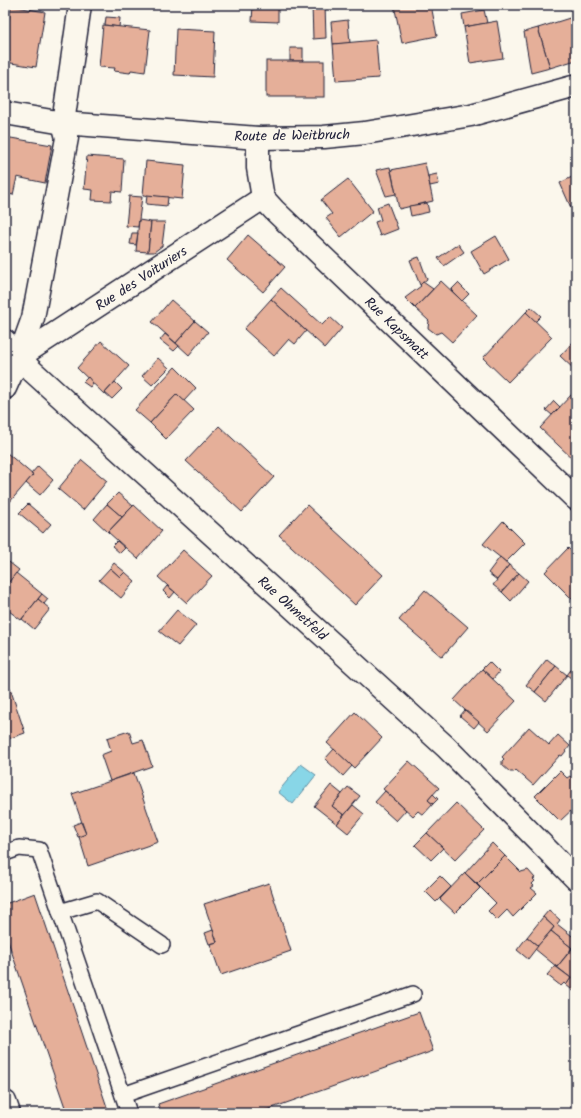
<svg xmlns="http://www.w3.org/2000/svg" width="581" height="1118" font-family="Kalam,sans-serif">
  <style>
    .water { fill: #88d6e7; stroke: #5f8ea2 }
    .building { fill: #e5af99; stroke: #22223b }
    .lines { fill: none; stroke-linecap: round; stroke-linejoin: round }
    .lane-casing { stroke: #22223b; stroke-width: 18 }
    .street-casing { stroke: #22223b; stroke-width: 25 }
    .lane { stroke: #fbf7ec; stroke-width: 15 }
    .street { stroke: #fbf7ec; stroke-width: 22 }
    .labels { text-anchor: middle; stroke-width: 3; stroke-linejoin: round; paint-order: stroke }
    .street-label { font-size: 14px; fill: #22223b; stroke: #fbf7ec }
  </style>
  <rect width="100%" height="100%" fill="#fbf7ec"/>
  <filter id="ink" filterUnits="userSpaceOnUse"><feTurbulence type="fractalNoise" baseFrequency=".025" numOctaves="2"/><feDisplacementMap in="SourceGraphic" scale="8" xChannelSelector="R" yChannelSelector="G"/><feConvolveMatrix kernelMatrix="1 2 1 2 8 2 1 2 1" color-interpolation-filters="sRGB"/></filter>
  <g filter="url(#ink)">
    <path class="water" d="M301,764L316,775L293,804L278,792Z"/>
    <g class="building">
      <path d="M253,5H278V22L252,21Z"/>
      <path d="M312,5H325L326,38L313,39Z"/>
      <path d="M394,5H431L437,36L402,43Z"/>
      <path d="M11,6L45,12L36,67L5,62V43Z"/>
      <path d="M484,10L487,23L464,27L462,14Z"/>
      <path d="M576,16V60L550,68L538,28Z"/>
      <path d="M106,17L120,18L119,27L105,25Z"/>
      <path d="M348,20L350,43L333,44L331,22Z"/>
      <path d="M497,21L503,58L470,63L464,27Z"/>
      <path d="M103,25L150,30L145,72L131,70L130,73L114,71L115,68L99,67Z"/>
      <path d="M538,28L550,68L531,73L524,32Z"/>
      <path d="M176,29L215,31L213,77L174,75Z"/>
      <path d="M376,40L379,78L336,81L333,44Z"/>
      <rect x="290" y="48" width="13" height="13"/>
      <rect x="266" y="61" width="58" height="36"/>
      <path d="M5,137L52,145L45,183L17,177L13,195L5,193Z"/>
      <path d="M87,156L124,159L122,192L112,191L111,201L92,200L93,190L84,189Z"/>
      <path d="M146,161L185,165L182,199L143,195Z"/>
      <path d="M425,163L433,201L399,209L391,170Z"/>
      <path d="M390,167L396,194L386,196L376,170Z"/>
      <path d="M437,174L439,184L430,186L428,176Z"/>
      <path d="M576,175V219L560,183Z"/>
      <path d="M348,179L373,211L341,237L326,218L332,214L321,200Z"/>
      <path d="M147,195L168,197L167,206L146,204Z"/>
      <path d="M129,196L142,197L138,227L126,226Z"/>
      <path d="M388,203L398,229L380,236L375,222L381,220L377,207Z"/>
      <path d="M427,203L429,212L411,216L409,206Z"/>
      <path d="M139,220L151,222L148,252L136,251Z"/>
      <path d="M151,222H165L162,246L154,252H148Z"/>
      <path d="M132,233H138L136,245L130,244Z"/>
      <path d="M248,235L285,267L263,292L227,260Z"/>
      <path d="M496,236L509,259L484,274L471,251Z"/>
      <path d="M458,244L464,252L444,266L438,258Z"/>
      <path d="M419,257L427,279L420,285L410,260Z"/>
      <path d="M441,281L477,315L452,342L441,332L436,334L428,328L429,321L415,308Z"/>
      <path d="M423,282L433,289L415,308L405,298L421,286L420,285Z"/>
      <path d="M458,283L469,294L462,301L451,290Z"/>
      <path d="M281,288L322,325L330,317L342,328L325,348L271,299Z"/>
      <path d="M271,299L306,331L295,344L289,339L274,356L244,329Z"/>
      <path d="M171,300L195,321L176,343L152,322Z"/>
      <path d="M531,307L541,316L535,322L526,312Z"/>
      <path d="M526,312L552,337L508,382L483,358Z"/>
      <path d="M195,321L208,332L189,355L176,343Z"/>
      <path d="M165,334L179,346L174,351L160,340Z"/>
      <path d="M575,340L576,341V371L560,356Z"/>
      <path d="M101,341L129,366L104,394L77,368Z"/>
      <path d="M158,358L169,368L152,385L142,376Z"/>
      <path d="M175,367L196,388L184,401L177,394L150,423L135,410Z"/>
      <path d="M88,377L93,383L90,387L83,382Z"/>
      <path d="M115,382L122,389L112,399L105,393Z"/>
      <path d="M177,394L194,410L166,439L150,423Z"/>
      <path d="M572,394L576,398V462L540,428Z"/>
      <path d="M554,401L560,407L552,415L546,410Z"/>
      <path d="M219,426L274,477L242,512L186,461Z"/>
      <path d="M7,453L33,475L8,504L5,502V456Z"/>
      <path d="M82,460L107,481L83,510L58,489Z"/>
      <path d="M38,466L53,480L40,495L26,483L33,475L31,474Z"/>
      <path d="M118,493L133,506L122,517L107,504Z"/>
      <path d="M28,504L51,524L43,533L19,513Z"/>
      <path d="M107,504L122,517L108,532L94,519Z"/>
      <path d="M134,505L162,531L138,559L108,532Z"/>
      <path d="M307,505L383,575L355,605L279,535Z"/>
      <path d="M503,521L525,543L506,562L483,544Z"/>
      <path d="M117,541L125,548L120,553L112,546Z"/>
      <path d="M568,548L576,556V603L545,572Z"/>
      <path d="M183,550L212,576L187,603L158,577Z"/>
      <path d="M500,557L509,565L497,580L488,573Z"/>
      <path d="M5,559L19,570L5,587Z"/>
      <path d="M114,563L125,572L120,577L110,568Z"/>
      <path d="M509,565L519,573L502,592L493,585Z"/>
      <path d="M110,568L120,577L125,572L135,581L121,598L99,580Z"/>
      <path d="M16,573L42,594L21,620L5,608V587Z"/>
      <path d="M519,573L528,581L511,601L502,592Z"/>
      <path d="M167,586L175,592L170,598L163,591Z"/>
      <path d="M425,590L468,627L442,657L399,620Z"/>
      <path d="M42,594L48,599L44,604L38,599Z"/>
      <path d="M38,599L50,609L34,629L22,619Z"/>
      <path d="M177,610L196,625L178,646L159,631Z"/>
      <path d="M547,659L556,666L535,692L526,685Z"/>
      <path d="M489,662L499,672L493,679L482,669Z"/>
      <path d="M576,663V682L567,675Z"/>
      <path d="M556,666L567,675L546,701L535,692Z"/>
      <path d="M482,669L516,701L488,731L454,700Z"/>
      <path d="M5,673L25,733L5,740Z"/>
      <path d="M465,710L479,722L474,728L460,716Z"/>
      <path d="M355,712L382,738L354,768L327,743Z"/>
      <path d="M529,727L549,745L558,735L570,746L562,756L560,755L533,785L516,770L514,772H510L502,765V761L504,759L502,757Z"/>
      <path d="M129,731L133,743L143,740L152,766L110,781L101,755L111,751L107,738Z"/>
      <path d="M334,749L352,766L343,776L325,759Z"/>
      <path d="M409,761L439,788L428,800L433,804L423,815L418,811L413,816L383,789Z"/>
      <path d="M560,771L567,778L570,776L576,782L573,785L576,788V806L560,821L535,796Z"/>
      <path d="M134,773L158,842L88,866L79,837L86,834L72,794Z"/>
      <path d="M331,785L342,794L332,806L344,815L337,824L314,806Z"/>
      <path d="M348,787L360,796L344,815L332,806Z"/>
      <path d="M385,791L406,810L396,821L375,802Z"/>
      <path d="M433,794L438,799L433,804L428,800Z"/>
      <path d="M456,803L484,830L455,860L427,833Z"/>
      <path d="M353,805L364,814L348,833L337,824Z"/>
      <path d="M81,822L86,834L78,837L73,825Z"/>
      <path d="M427,833L443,848L431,860L415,845Z"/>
      <path d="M492,843L505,856L477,884L465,873Z"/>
      <path d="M505,856L521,872L528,870L535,878L533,879L535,881L532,884L534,886L531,888L537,893L513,917L507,910L497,920L488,911L496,903L477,884Z"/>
      <path d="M465,873L480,888L455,913L440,899Z"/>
      <path d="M440,876L451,887L436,902L425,891Z"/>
      <path d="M269,883L291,951L221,975L210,944L217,942L204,904Z"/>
      <path d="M35,893L109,1113H67L17,968L5,932V904Z"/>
      <path d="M549,910L560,920L557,924L576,939V944L572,948L551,931L554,927L543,917Z"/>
      <path d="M543,917L554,927L538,946L527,937Z"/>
      <path d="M213,930L217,942L209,944L205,933Z"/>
      <path d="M551,931L572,948L557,967L535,949Z"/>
      <path d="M527,937L538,946L528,959L517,950Z"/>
      <path d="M576,944V993L566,985L571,978L557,967Z"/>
      <path d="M555,966L571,978L566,985L564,983L561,986L547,975Z"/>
      <path d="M419,1012L433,1051L258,1113H161L158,1104Z"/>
    </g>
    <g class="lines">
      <defs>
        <g id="lane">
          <path d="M5,853L19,848L39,850L129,1113"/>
          <path d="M60,912L97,901L162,945"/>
          <path d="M123,1095L413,994"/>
        </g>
        <g id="street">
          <path d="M5,113L63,123L258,138L324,137L365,133L471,115L576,86"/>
          <path d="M258,138V168L263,198L274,210L576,499"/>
          <path d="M5,341L31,370L446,747L576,879"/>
          <path d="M19,357L263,198"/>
          <path d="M5,388L19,357L33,318L67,138L63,123L80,5"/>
          <path d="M5,1102L9,1113"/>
        </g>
      </defs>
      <use href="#lane" class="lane-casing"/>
      <use href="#street" class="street-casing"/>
      <use href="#lane" class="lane"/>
      <use href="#street" class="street"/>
    </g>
  </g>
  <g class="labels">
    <g class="street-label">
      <text transform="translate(292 135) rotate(-1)" y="5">Route de Weitbruch</text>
      <text transform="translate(141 278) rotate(-33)" y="5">Rue des Voituriers</text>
      <text transform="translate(397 328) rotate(44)" y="5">Rue Kapsmatt</text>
      <text transform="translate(293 608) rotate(42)" y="5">Rue Ohmetfeld</text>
    </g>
  </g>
  <rect width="581" height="1118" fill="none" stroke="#fbf7ec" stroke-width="20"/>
  <rect x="10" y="10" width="561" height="1098" fill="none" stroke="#22223b" stroke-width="1.5" filter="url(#ink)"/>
</svg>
